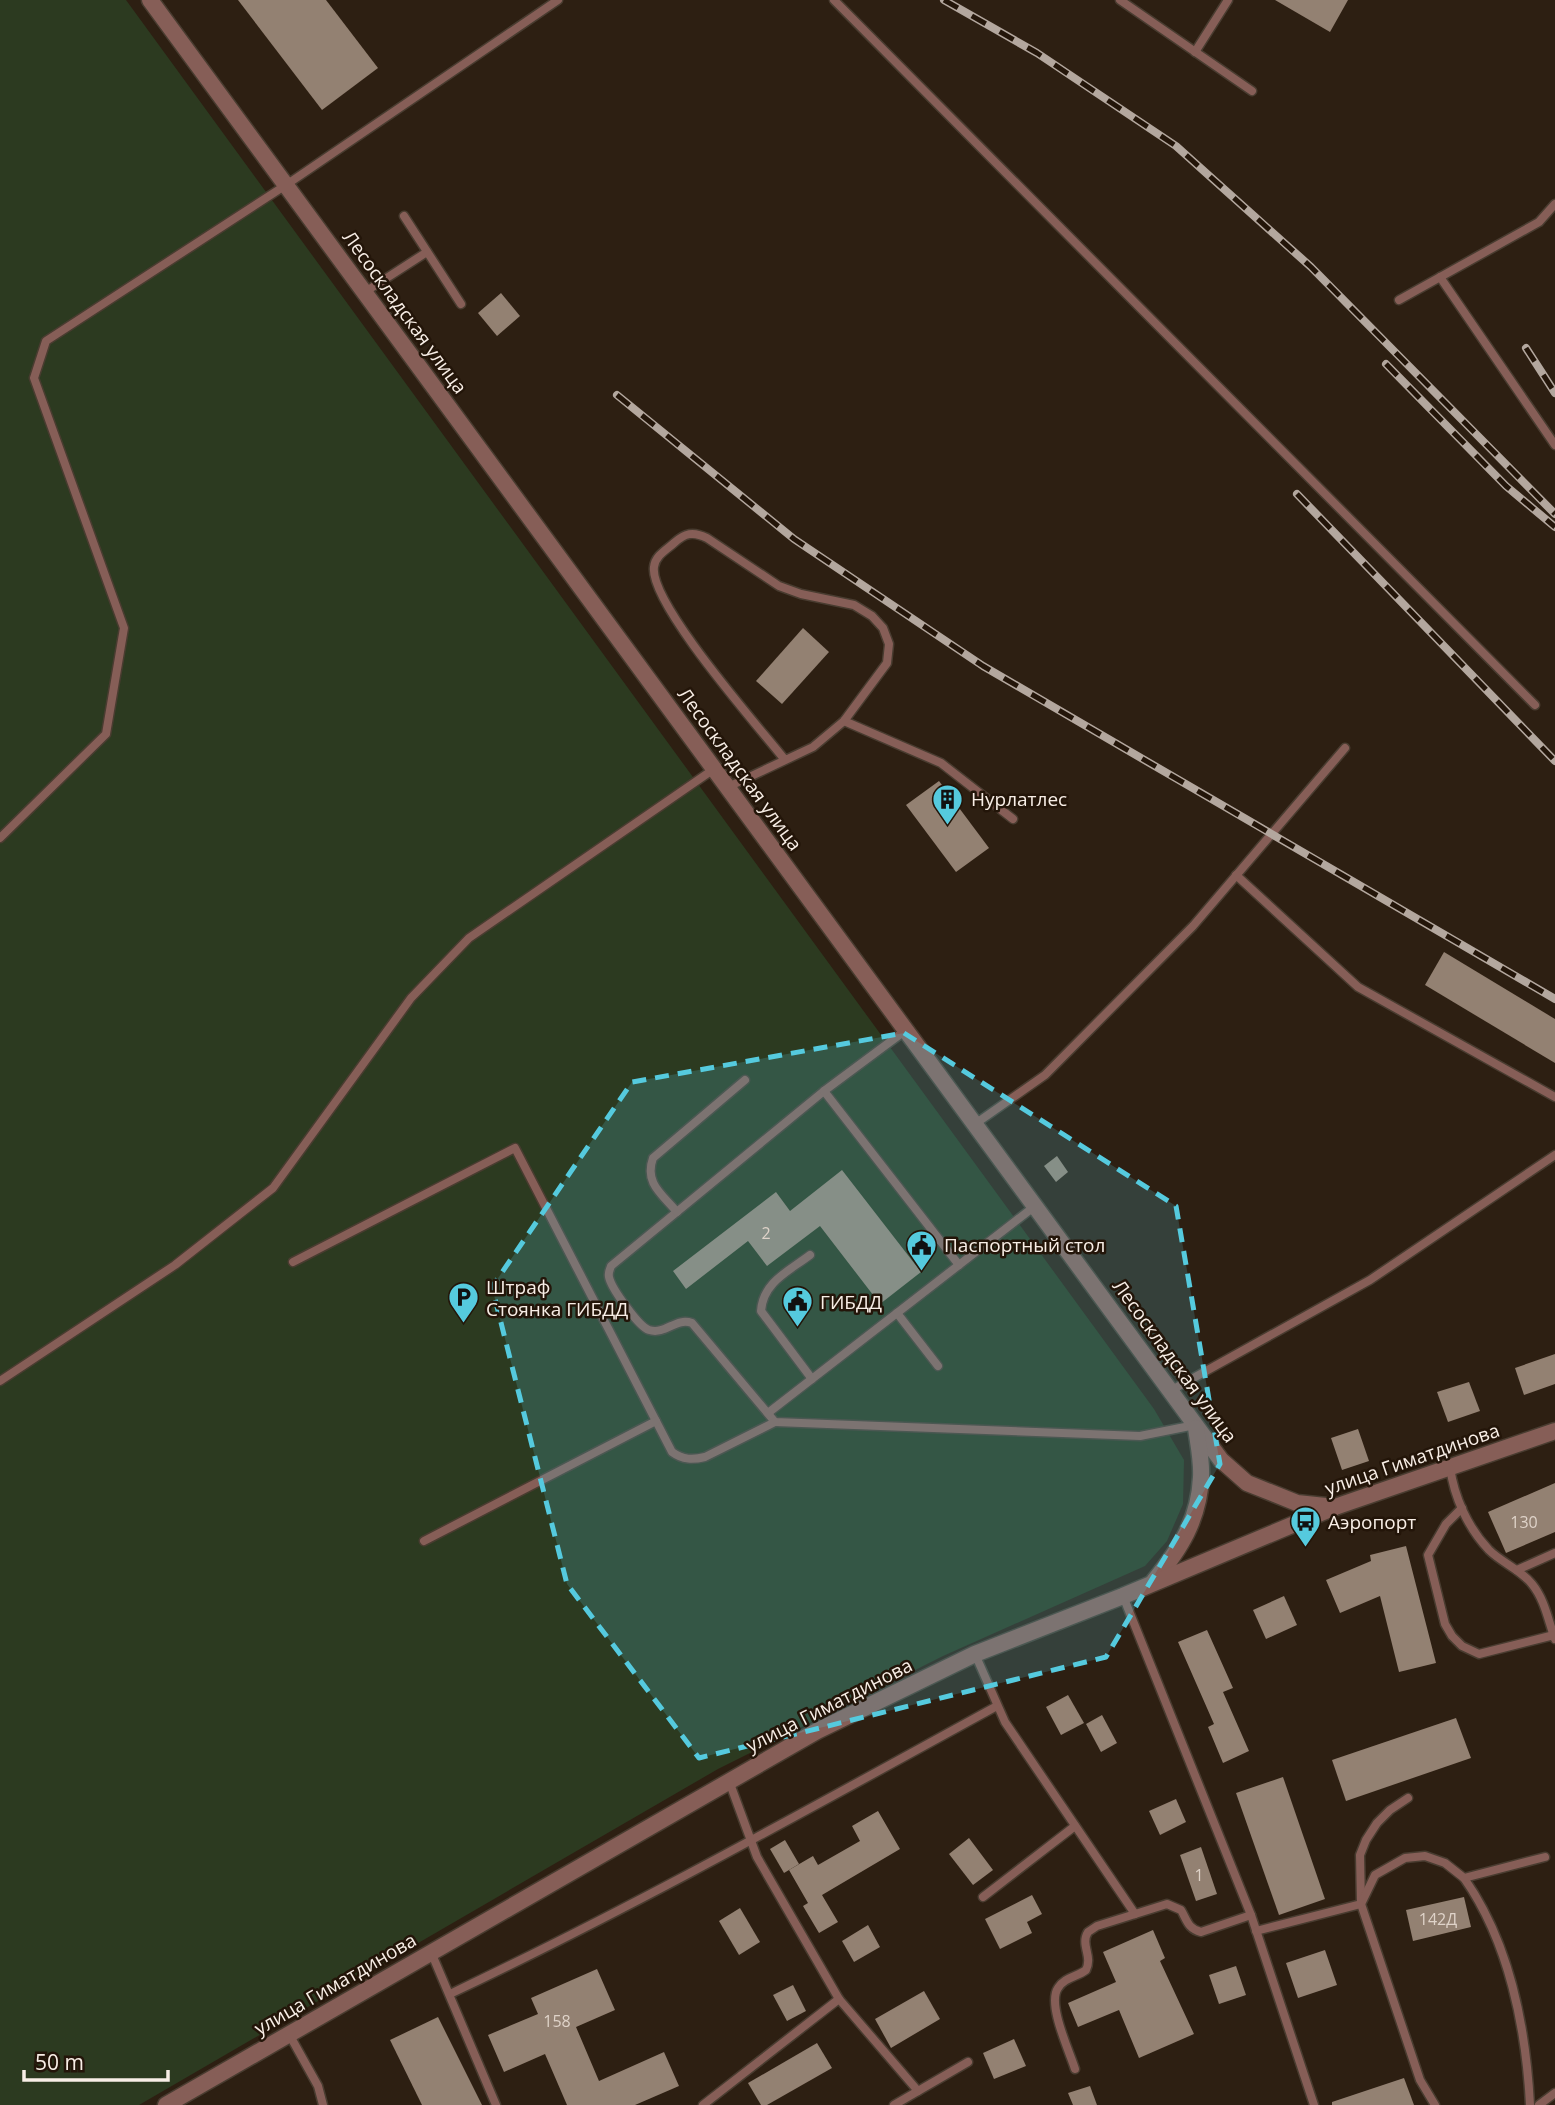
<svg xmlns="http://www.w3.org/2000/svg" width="1555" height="2105" font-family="'Open Sans',sans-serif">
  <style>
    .green { fill: #2c3a20 }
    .building { fill: #938172 }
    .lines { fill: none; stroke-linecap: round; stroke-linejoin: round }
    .lane-casing { stroke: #493c30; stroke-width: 11 }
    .street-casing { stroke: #493c30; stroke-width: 19 }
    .lane { stroke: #865e57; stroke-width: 8 }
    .street { stroke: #865e57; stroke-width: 16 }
    .rail-casing { stroke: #b3a79e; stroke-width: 8 }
    .rail { stroke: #231509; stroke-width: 5; stroke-dasharray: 16; stroke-linecap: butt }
    .marked { fill: #55cade; fill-opacity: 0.2; stroke: #55cade; stroke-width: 5; stroke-dasharray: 14 9; stroke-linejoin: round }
    .labels { text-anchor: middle; stroke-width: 5; stroke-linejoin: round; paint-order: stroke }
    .number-label { font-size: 16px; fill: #dfd3c9 }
    .street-label { font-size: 19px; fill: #f8eee6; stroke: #231509 }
    .poi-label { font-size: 19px; fill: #f8eee6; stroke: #231509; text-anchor: start }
  </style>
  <rect width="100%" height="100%" fill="#2d1f12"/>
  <path class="green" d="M0,0H126L1154,1409L1184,1460L1183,1504L1167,1541L1145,1566L943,1656L718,1769L139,2105H0Z"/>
  <g class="building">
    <path d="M238,0H326L378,68L322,110Z"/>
    <path d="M1275,0H1348L1330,32Z"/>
    <path d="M501,293L520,316L497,336L478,313Z"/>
    <path d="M803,628L829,652L782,704L756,681Z"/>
    <path d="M939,781L989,848L956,872L906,805Z"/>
    <path d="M1444,952L1555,1019V1063L1425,985Z"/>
    <path d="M1057,1156L1068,1172L1056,1182L1044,1166Z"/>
    <path d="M842,1170L921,1272L880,1304L820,1226L767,1266L748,1241L686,1289L673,1271L776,1192L790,1211Z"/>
    <path d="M1555,1354V1384L1524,1395L1515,1368Z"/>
    <path d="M1469,1382L1480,1411L1448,1422L1437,1392Z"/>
    <path d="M1358,1429L1369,1461L1342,1470L1331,1438Z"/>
    <path d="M1555,1483V1532L1506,1553L1488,1512Z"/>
    <path d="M1406,1546L1436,1663L1399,1672L1380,1596L1340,1613L1326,1580L1371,1561L1370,1555Z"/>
    <path d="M1284,1596L1297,1625L1266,1639L1253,1610Z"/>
    <path d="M1207,1630L1233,1688L1223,1692L1249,1751L1223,1763L1208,1727L1214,1724L1178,1642Z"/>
    <path d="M1068,1695L1084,1723L1061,1735L1046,1707Z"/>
    <path d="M1102,1715L1117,1743L1101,1752L1086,1724Z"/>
    <path d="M1456,1718L1471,1758L1346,1801L1332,1760Z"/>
    <path d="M1283,1777L1325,1899L1279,1915L1236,1793Z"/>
    <path d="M1176,1799L1186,1822L1160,1835L1149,1811Z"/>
    <path d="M878,1811L900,1849L822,1895L838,1922L819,1933L803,1906L808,1903L789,1870L813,1856L818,1865L860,1841L852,1826Z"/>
    <path d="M969,1838L993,1870L973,1885L949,1854Z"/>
    <path d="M785,1840L799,1864L784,1873L770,1849Z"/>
    <path d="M1201,1847L1217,1894L1196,1901L1180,1855Z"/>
    <path d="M1032,1895L1042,1914L1027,1922L1032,1933L1000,1949L985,1919Z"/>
    <path d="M1464,1897L1471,1927L1413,1941L1406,1910Z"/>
    <path d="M740,1908L760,1942L739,1955L719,1921Z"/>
    <path d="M868,1925L880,1947L854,1962L842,1941Z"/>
    <path d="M1153,1930L1165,1958L1160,1961L1194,2034L1139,2058L1119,2010L1078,2027L1068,2003L1116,1982L1103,1952Z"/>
    <path d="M1325,1950L1337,1985L1298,1998L1286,1963Z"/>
    <path d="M1236,1966L1246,1995L1219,2004L1209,1975Z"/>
    <path d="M597,1969L615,2010L576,2027L599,2081L664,2052L679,2086L635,2105H567L545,2054L504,2072L488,2035L538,2014L531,1998Z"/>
    <path d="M793,1985L806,2011L787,2021L773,1995Z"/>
    <path d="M924,1991L940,2019L891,2048L875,2019Z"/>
    <path d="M438,2017L482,2105H422L390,2040Z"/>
    <path d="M1014,2039L1026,2066L994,2079L983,2053Z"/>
    <path d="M817,2043L832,2068L767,2105H761L748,2083Z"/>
    <path d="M1404,2078L1414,2105H1332V2102Z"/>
    <path d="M1090,2086L1097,2105H1073L1068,2093Z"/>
  </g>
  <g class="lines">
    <defs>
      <g id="lane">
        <path d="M834,0L1535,705"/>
        <path d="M1120,0L1252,91"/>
        <path d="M1195,52L1228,0"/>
        <path d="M404,216L461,304"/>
        <path d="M1440,277L1555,445"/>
        <path d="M365,292L427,252"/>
        <path d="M1399,300L1539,222L1555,204"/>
        <path d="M844,721L941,763L1013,819"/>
        <path d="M728,787L813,747L844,721L887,663L889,644L883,628L872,616L854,605L801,594L779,586L707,538C693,531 685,533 674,543C666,550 655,556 654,567C649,603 759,727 785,760"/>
        <path d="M0,838L106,734L124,628L34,378L46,341L286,185L558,0"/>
        <path d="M1236,875L1358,987L1555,1097"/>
        <path d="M906,1030L824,1091L611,1266C610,1270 608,1272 609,1277C611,1288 639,1327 649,1330C666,1335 676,1317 692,1323L775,1422L1140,1436L1195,1425"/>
        <path d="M824,1091L959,1265"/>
        <path d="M975,1124L1045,1075L1193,926L1345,748"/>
        <path d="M677,1212C662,1194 644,1183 653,1158L745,1080"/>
        <path d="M810,1255C789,1271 763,1282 761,1311L812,1379"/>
        <path d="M293,1262L515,1148L672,1452C683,1460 693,1460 705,1457L775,1422"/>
        <path d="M897,1313L938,1366"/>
        <path d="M0,1381L175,1265L273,1188L411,998L469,938L714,769"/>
        <path d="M1170,1391L1370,1280L1555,1155"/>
        <path d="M768,1413L1035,1206"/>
        <path d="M1450,1467C1454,1497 1468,1528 1489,1550C1502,1563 1520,1569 1532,1584C1545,1600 1548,1620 1555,1639"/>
        <path d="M1462,1508L1446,1524L1428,1555L1445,1624L1452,1636L1462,1646L1479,1654L1554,1635"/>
        <path d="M424,1541L656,1421"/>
        <path d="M1517,1570L1555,1553"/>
        <path d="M1123,1596L1251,1915L1314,2105"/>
        <path d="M975,1654L1005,1722L1135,1914"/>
        <path d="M729,1781L757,1857L839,1999L918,2091"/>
        <path d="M1408,1798L1390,1810L1377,1823L1366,1840L1360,1855L1361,1904L1420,2080L1435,2105"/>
        <path d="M1464,1878C1509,1942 1526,2028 1530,2105"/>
        <path d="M983,1897L1075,1826"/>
        <path d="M1256,1931L1361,1904L1375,1875L1405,1858L1425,1856L1445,1863L1464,1878L1545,1857"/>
        <path d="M431,1952L496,2105"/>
        <path d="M450,1994C636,1906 816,1805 997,1706"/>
        <path d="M289,2034L318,2086L323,2105"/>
        <path d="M1075,2069C1069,2050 1047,2004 1058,1988C1065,1977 1077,1977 1086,1970C1093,1956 1080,1945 1088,1932L1097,1926L1167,1904L1181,1910C1187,1920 1188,1929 1201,1932L1251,1915"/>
        <path d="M703,2105L839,1999"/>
        <path d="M894,2105L968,2062"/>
        <path d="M1539,2105L1555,2093"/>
      </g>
      <g id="street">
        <path d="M150,0L1221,1460L1247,1483L1297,1503L1335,1507"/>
        <path d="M1154,1581C1180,1549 1199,1520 1201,1477C1202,1461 1198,1443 1196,1428"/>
        <path d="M166,2105L817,1731L975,1654L1123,1596L1335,1507L1555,1431"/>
      </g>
    </defs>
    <use href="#lane" class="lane-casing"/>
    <use href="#street" class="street-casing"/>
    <use href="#lane" class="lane"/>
    <use href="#street" class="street"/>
    <defs>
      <g id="rail">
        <path d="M944,0L1037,53L1176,146L1311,267L1555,514"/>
        <path d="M1526,348L1555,393"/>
        <path d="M1386,364L1506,486L1555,527"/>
        <path d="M617,395L794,539L983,666L1555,999"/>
        <path d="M1297,494L1555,761"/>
      </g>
    </defs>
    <use href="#rail" class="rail-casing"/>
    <use href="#rail" class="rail"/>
  </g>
  <path class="marked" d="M904,1033L1176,1206L1220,1464L1106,1657L699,1758L567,1584L492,1287L632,1082Z"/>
  <defs>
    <symbol id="building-pin" viewBox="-11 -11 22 30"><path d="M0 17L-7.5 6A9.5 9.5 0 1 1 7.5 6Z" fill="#55cade" stroke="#231509"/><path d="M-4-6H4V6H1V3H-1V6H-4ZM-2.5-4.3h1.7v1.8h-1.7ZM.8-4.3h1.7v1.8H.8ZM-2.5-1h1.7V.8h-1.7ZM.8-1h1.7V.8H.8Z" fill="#111"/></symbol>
    <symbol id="civic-pin" viewBox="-11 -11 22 30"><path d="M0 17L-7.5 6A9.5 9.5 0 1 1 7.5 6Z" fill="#55cade" stroke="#231509"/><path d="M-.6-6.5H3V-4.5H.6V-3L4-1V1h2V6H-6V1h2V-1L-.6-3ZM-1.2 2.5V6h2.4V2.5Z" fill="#111"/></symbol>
    <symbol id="parking-pin" viewBox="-11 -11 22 30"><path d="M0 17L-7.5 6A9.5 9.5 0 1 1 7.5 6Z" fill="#55cade" stroke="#231509"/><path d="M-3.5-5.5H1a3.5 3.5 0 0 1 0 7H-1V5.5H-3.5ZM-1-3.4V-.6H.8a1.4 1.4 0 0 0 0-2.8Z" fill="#111"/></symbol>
    <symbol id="bus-pin" viewBox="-11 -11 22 30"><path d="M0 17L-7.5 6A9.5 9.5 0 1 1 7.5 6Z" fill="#55cade" stroke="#231509"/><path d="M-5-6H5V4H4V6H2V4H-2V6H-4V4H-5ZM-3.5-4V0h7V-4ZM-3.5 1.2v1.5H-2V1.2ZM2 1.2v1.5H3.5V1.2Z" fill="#111"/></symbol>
  </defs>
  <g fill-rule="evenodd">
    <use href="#building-pin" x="930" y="782" width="35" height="47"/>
    <use href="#civic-pin" x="904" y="1228" width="35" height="47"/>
    <use href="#parking-pin" x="446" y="1280" width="35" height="47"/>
    <use href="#civic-pin" x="780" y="1284" width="35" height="47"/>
    <use href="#bus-pin" x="1288" y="1504" width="35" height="47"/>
  </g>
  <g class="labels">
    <g class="number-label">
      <text x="766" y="1239">2</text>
      <text x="1524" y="1528">130</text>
      <text x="1199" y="1881">1</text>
      <text x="1438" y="1925">142Д</text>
      <text x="557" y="2027">158</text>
    </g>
    <g class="street-label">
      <text transform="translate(405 312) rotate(54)" y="7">Лесоскладская улица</text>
      <text transform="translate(740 769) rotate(54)" y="7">Лесоскладская улица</text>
      <text transform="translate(1175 1361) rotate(54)" y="7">Лесоскладская улица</text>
      <text transform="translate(1412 1459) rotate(-19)" y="7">улица Гиматдинова</text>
      <text transform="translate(829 1705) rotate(-27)" y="7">улица Гиматдинова</text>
      <text transform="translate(335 1984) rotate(-30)" y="7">улица Гиматдинова</text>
    </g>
    <g class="poi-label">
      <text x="971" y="806">Нурлатлес</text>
      <text x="944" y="1252">Паспортный стол</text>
      <text x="486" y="1294">Штраф<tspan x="486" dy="22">Стоянка ГИБДД</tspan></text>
      <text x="820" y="1309">ГИБДД</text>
      <text x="1328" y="1529">Аэропорт</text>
    </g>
  </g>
  <path d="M24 2070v10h144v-10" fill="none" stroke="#f8eee6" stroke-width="3.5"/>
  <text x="35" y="2070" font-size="21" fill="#f8eee6" stroke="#231509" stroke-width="5" paint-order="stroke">50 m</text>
</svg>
